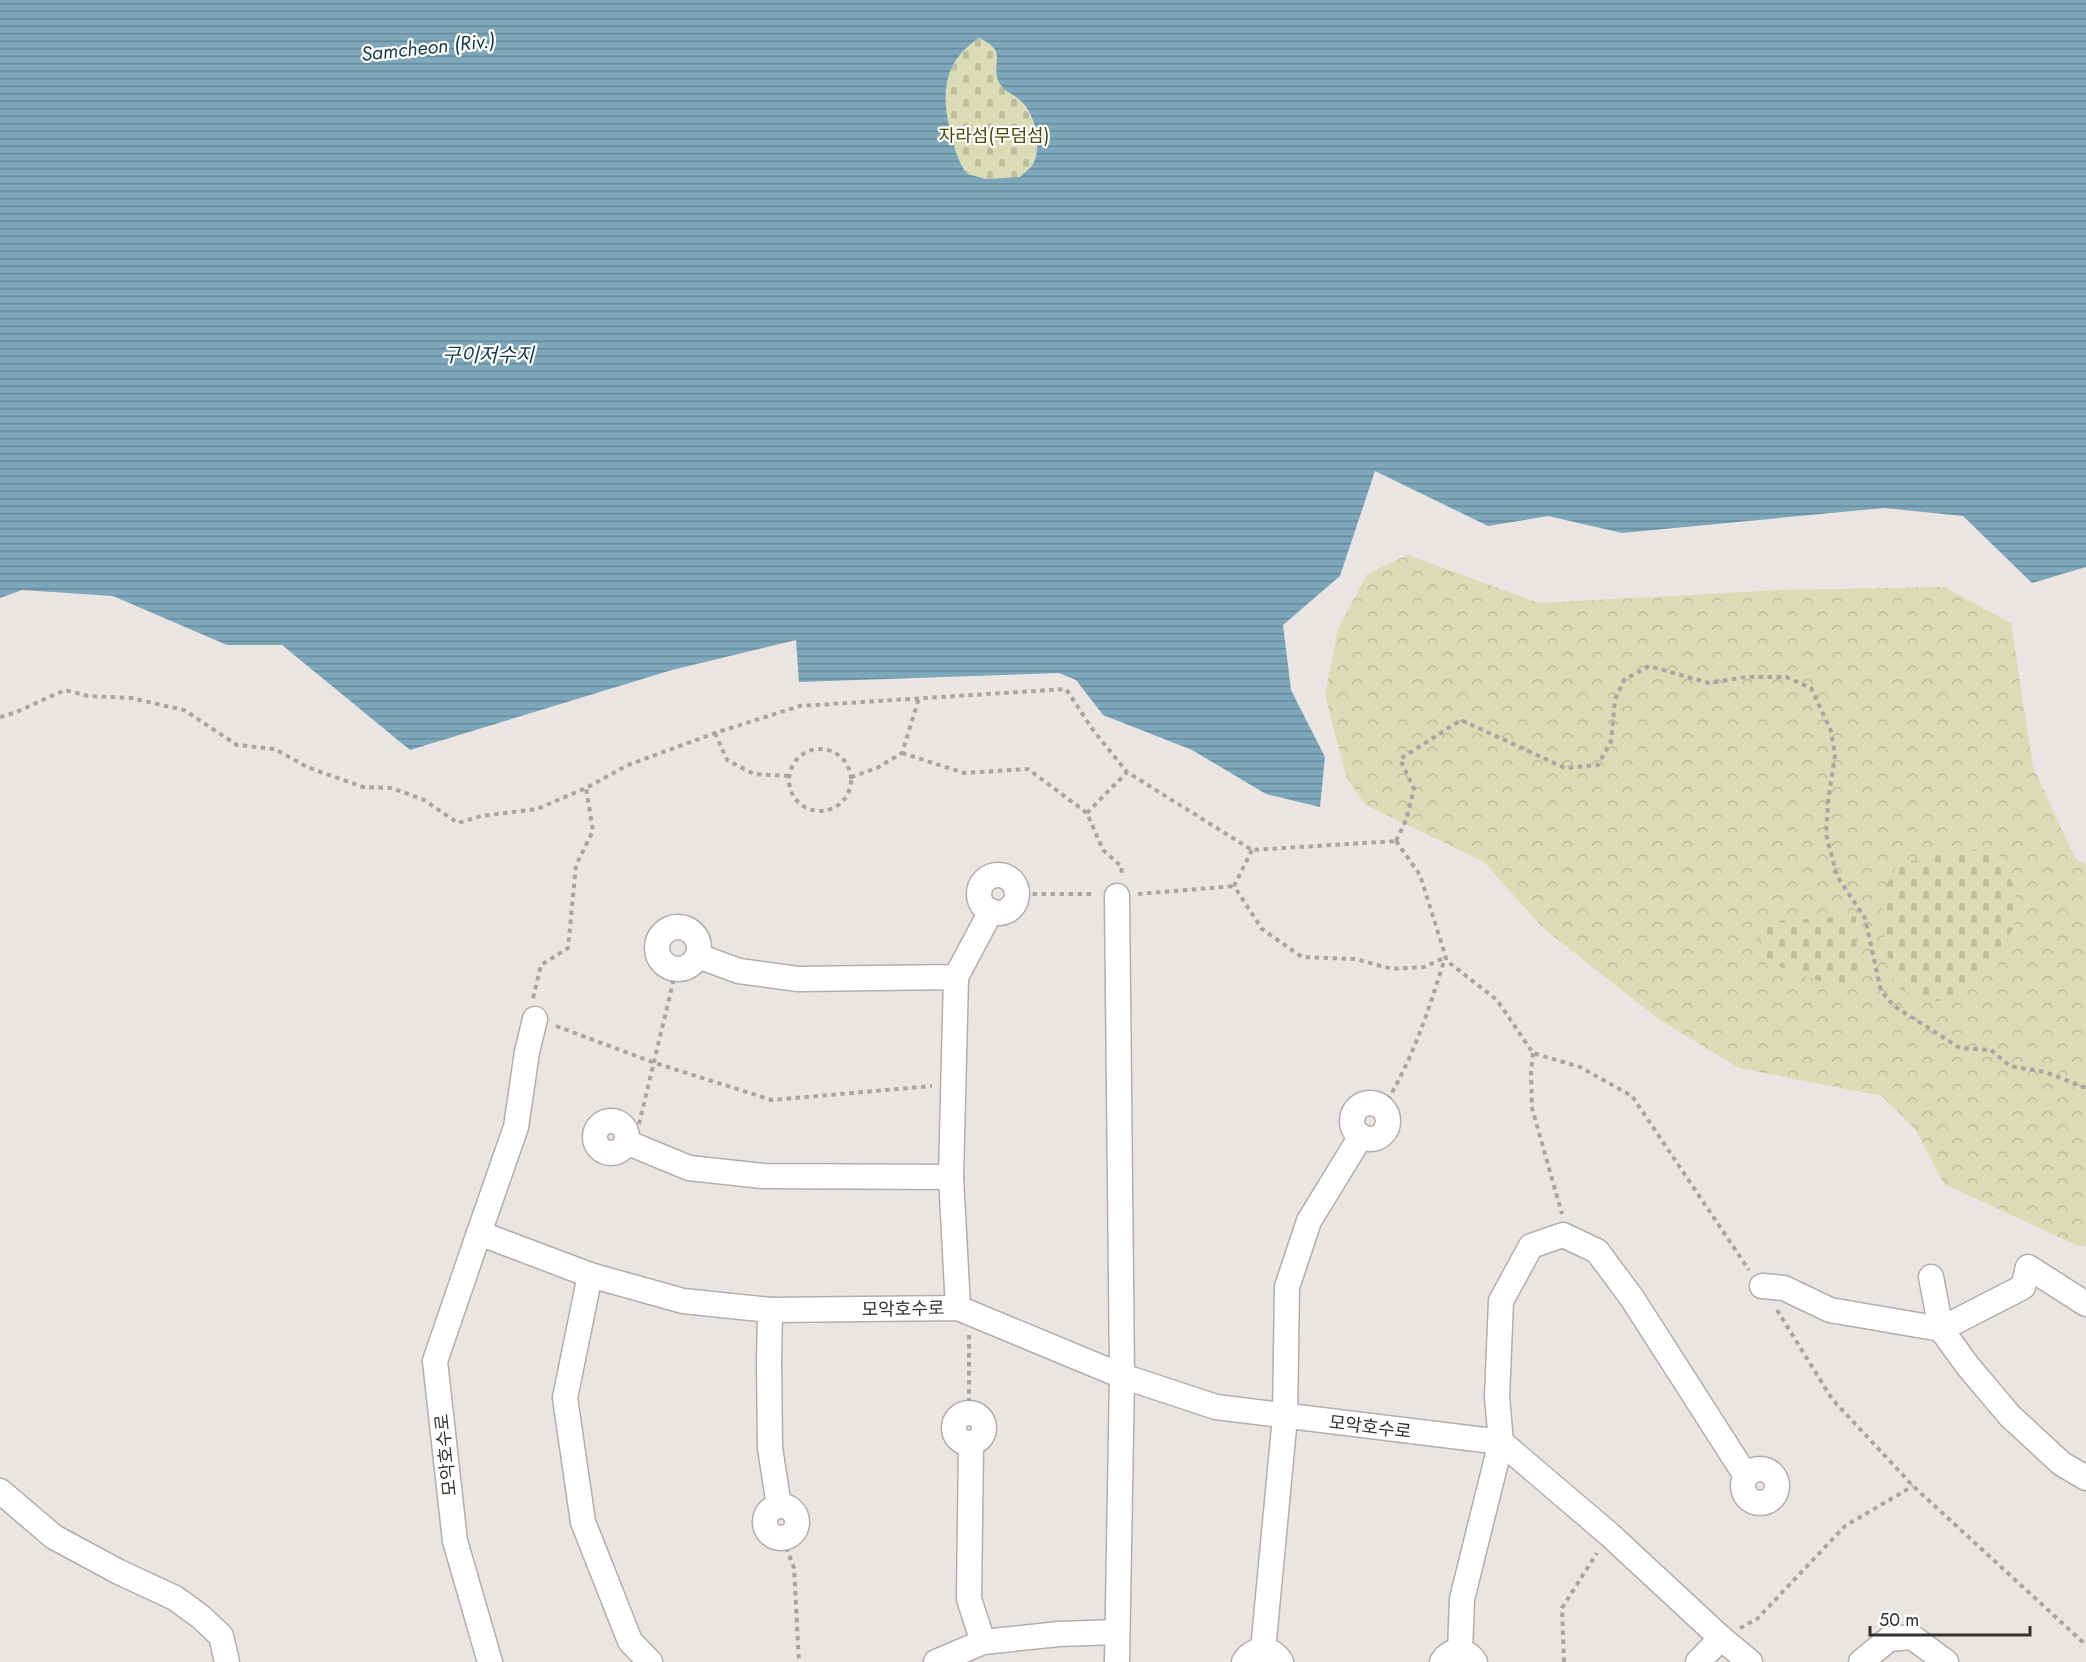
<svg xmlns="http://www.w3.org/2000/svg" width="2086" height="1662" font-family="Jost,'Noto Sans KR',sans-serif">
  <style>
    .forest { fill: url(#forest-crowns); fill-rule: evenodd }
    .cemetery { fill: url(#cemetery-stones) }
    .water { fill: url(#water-rules); fill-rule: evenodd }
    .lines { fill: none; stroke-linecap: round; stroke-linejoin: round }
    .street-casing { stroke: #b3aeac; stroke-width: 27 }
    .path { stroke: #a8a4a2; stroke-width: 4; stroke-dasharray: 4.5 4.5; stroke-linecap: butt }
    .street { stroke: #fff; stroke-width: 24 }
    .labels { text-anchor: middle; stroke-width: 4.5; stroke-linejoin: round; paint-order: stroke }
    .park-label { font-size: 18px; fill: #474904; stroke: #fff }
    .street-label { font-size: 18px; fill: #323130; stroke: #fff }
    .water-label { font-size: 20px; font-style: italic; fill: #153b4a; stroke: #fff }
  </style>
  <defs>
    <pattern id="forest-crowns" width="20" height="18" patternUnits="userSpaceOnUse" patternTransform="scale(1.5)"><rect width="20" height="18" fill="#d9dcb5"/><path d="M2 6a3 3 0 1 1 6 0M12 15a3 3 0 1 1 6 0" fill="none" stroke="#bbbd9c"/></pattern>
    <pattern id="cemetery-stones" width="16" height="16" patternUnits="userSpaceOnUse" patternTransform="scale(1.5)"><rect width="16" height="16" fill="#d9dcb5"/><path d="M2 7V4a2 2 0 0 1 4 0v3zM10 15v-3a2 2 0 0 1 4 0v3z" fill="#bbbd9c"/></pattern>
    <pattern id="water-rules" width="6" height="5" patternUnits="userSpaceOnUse" patternTransform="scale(1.5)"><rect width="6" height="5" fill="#7da7ba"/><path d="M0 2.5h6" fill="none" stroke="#678998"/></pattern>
  </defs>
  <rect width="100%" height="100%" fill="#eae5e3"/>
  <path class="forest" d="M1408,555L1539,603L1780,590L1944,587L2011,623L2033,767L2075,858L2086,865V1246L2076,1245L1944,1184L1915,1129L1882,1096L1739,1068L1660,1020L1544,929L1484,862L1366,805L1347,779L1325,695L1338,629L1367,574ZM1955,851L1895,985L1890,960L1899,864Z"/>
  <g class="cemetery">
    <path d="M979,38L991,44L998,56L996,69L1011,95L1022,102L1032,119L1038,140L1033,164L1021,177L986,179L967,174C957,159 954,146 950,130C941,91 945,61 979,38Z"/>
    <path d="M1989,848L2005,862L2015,891L2014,927L1998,954L1962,996L1927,1003L1895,986C1888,952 1874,914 1889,880C1891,874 1896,869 1899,864L1955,851Z"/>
    <path d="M1856,916L1857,987L1843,989L1792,972L1769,962L1759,940L1763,922Z"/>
  </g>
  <path class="water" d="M0,0H2086V567L2032,583L1963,516L1884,508L1622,533L1548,516L1488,526L1375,471L1340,576L1283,625L1291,690L1325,757L1320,807L1266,794L1192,750L1103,715L1076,680L1059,673L799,682L796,640L672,670L410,750L282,645H227L113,596L22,590L0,598ZM979,38C1011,52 988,64 1000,84C1005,92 1015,95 1022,102C1036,117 1042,145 1033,164C1031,168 1024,173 1020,177L986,179L967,174C957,160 954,146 950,130C941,92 944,61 979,38Z"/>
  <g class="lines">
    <defs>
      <g id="street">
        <circle cx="998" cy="894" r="19"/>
        <circle cx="678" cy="948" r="21"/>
        <path d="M698,956L739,971L798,979L956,977L991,911"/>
        <path d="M956,977L951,1177L958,1308"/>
        <circle cx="1370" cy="1121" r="18"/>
        <circle cx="611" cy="1137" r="16"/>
        <path d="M626,1142L689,1168L763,1176L951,1177"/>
        <path d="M479,1233L516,1127L527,1052L535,1019"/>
        <path d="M590,1275L565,1398L583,1522L630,1641L650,1662"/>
        <path d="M1931,1277L1941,1329L1967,1365L2010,1416L2062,1464L2086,1478"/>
        <path d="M1762,1286L1784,1288L1830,1310L1941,1329L2023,1287L2028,1267L2086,1304"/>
        <path d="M770,1310L769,1362L770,1448L779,1506"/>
        <circle cx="969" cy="1428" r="15"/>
        <path d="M971,1443L969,1599L983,1642"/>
        <circle cx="1760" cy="1486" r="17"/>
        <path d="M0,1491L54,1537L119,1572L175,1598L201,1617L221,1636L227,1662"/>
        <circle cx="781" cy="1522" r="16"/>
        <path d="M1263,1650L1285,1417L1287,1287L1309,1221L1361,1136"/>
        <path d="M1460,1651L1462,1599L1501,1442L1497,1397L1501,1301L1531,1246L1563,1235L1597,1251L1632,1298L1746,1476"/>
        <path d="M490,1662L455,1541L435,1361L479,1233L590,1275L683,1301L770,1310L958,1308L1122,1376L1216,1407L1501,1442L1610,1535L1721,1638L1750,1662"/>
        <path d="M936,1662L983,1642L1059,1634L1117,1632"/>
        <path d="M1117,1662L1122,1376L1117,896"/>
        <path d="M1244,1662C1253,1647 1272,1646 1281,1662"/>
        <path d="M1442,1662C1450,1648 1467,1648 1475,1662"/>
        <path d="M1698,1662L1721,1638"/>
        <path d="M1861,1662L1889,1639L1912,1637L1946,1662"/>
      </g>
    </defs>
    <use href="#street" class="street-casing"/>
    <g class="path">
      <path d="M0,717L14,713L65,690L88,696L131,698L184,710L237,745L275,749L307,767L363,787L392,788L424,800L458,823L481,816L537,809L586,788L628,765L715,733L800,706L1066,689L1093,730L1127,772L1252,850L1396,841"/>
      <path d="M715,733L727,760L754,774L789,776"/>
      <circle cx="820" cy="780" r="31"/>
      <path d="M902,753L964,773L1028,769L1087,813L1103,850L1122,867L1121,875"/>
      <path d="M851,777L877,768L902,753L919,698"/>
      <path d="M1087,813L1127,772"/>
      <path d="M1396,841L1406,820L1414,789L1400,759L1461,720L1565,768L1598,765L1611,741L1615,700L1624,680L1649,666L1709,683L1746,677H1786L1811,688L1831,731L1835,755L1828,802L1826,834L1837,876L1865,918L1881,991L1894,1006L1960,1048L1991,1050L2010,1066L2045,1072L2086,1088"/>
      <path d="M1396,841L1420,875L1447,961L1497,1000L1533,1053L1580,1067L1632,1096L1749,1270"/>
      <path d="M1252,850L1234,886L1262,929L1302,957L1356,959L1392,969L1424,967L1446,957"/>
      <path d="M1138,894L1234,886"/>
      <path d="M1016,899L1024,894H1095"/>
      <path d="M533,998L541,965L568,948L576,865L593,831L586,788"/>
      <path d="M556,1026L655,1063L772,1100L932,1086"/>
      <path d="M1533,1053L1531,1071L1532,1108L1562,1214"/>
      <path d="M1383,1108C1413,1059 1428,1012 1445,958"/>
      <path d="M639,1124L676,970"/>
      <path d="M1777,1310L1832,1399L1913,1486L2086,1645"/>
      <path d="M969,1335V1413"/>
      <path d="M783,1539L794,1568L799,1662"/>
      <path d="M1740,1628L1757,1619L1845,1526L1913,1486"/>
      <path d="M1564,1662L1562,1608L1597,1553"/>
    </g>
    <use href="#street" class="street"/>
  </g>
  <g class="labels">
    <g class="park-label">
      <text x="994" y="142">자라섬(무덤섬)</text>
    </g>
    <g class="street-label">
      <text transform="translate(903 1309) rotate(-1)" y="6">모악호수로</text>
      <text transform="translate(1370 1427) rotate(7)" y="6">모악호수로</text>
      <text transform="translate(446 1455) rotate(-96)" y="6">모악호수로</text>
    </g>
    <g class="water-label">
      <text transform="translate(428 47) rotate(-6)" y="7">Samcheon (Riv.)</text>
      <text x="488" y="362">구이저수지</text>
    </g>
  </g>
  <path d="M1870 1626v9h160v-9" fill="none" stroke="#323130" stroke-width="3"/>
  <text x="1879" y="1626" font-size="18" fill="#323130" stroke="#ffffff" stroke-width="4.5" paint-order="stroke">50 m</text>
</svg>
